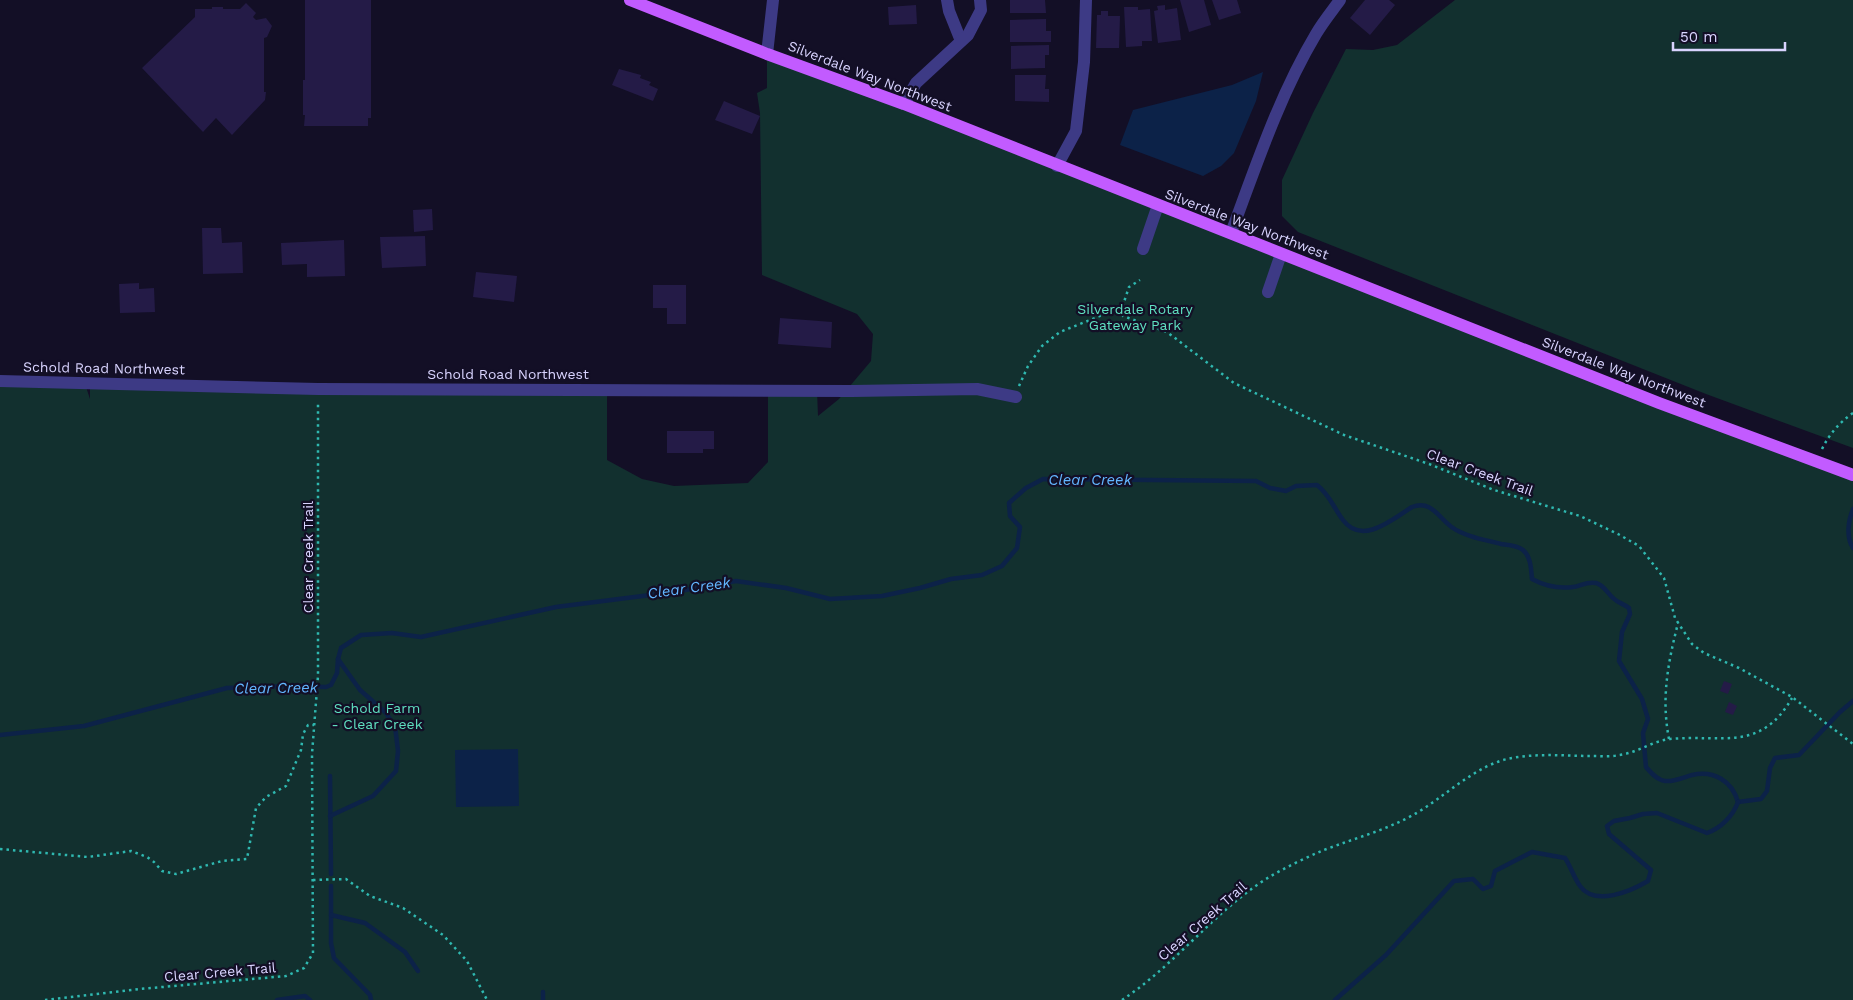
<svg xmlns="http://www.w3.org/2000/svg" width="1853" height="1000" font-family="'Work Sans',sans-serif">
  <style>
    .green { fill: #12302f }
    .water { fill: #0c2248 }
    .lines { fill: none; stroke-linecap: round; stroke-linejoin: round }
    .stream { stroke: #0c2248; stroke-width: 4.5 }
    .building { fill: #241b47 }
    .path { stroke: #2fb8b0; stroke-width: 2.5; stroke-dasharray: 2.5 4; stroke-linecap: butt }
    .minor { stroke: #3d3a85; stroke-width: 12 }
    .major { stroke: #c25bff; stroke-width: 12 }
    .labels { text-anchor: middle; stroke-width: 4.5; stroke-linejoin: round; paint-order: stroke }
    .street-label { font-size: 14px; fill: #d9d4ff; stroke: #130f26 }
    .park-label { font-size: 14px; fill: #5fe0c0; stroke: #130f26 }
    .water-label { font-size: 15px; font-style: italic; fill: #62b6ff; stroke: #130f26 }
  </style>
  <rect width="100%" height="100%" fill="#130f26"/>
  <g class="green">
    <path d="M1455,0H1853V448L1706,394L1298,232L1282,216V180L1313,113L1346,49L1373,50L1397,45Z"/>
    <path d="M767,54L1853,475V1000H0V387H86L90,399V382L607,389V460L642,479L674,486L748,483L768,462V390H817L818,416L839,399L871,361L873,334L857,314L762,275L760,113L757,93L767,88Z"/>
  </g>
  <g class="water">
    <path d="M1263,72L1256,101L1234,153L1221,166L1203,176L1120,145L1133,110L1232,85Z"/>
    <path d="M518,749L519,806L456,807L455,750Z"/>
  </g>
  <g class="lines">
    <g class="stream">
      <path d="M1853,509C1848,521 1846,537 1853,548"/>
      <path d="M0,735L84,726L227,688L289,686L326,687L331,685L337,673L338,659L341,648L361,635L392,633L421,637L556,607L674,592L736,581L786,588L830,599L882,596L920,588L951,579L982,575L1002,566L1017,548L1020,527L1010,516L1009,503L1026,488L1043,479L1256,481L1270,488L1286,491L1296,486L1317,485C1330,495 1333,507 1343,520C1362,546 1393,519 1412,507C1432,499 1439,519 1453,528C1466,537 1486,540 1501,544C1509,545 1517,545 1523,550C1531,557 1531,569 1532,579C1545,586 1558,589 1573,587C1581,586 1587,581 1596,583C1604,585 1607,593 1613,598C1618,603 1624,604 1629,608L1630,614L1622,632L1619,661L1642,699L1648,719L1643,733L1646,767C1651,773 1657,780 1665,781C1674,782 1684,777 1692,775C1714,770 1732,781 1738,802"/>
      <path d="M330,776L331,874"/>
      <path d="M1738,802L1761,799L1767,791L1770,768L1775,758L1799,755L1840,712L1853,701"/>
      <path d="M330,816L373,796L396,771L398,751L395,726L385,712L360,690L338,659"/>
      <path d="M331,886V943L334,958L370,995L371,1000"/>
      <path d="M331,915L365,923L405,952L418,971"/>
      <path d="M543,992V1000"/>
      <path d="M277,1000L305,996L310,1000"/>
      <path d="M1335,1000L1386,955L1454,881L1473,879L1483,889L1491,886L1495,871L1532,852L1565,858C1571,867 1574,878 1580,886C1595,907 1631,891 1648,881L1651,870L1609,834L1607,826L1614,821L1630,818L1643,814L1657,813L1707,833C1721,828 1733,816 1738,802"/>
    </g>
  </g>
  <g class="building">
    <path d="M305,0H371V118H368V126H304L305,115H303V80H305Z"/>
    <path d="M1010,0H1045L1046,13H1010Z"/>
    <path d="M1180,0H1204L1211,25L1189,32Z"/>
    <path d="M1212,0H1237L1241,13L1219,20Z"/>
    <path d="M1365,0H1389L1395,5L1370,35L1350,18Z"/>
    <path d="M246,3L256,13L253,17L256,20L266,18L272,26L267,37L264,38V92H266L265,100L232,135L216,118L203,132L142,68L195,17V9H212V7H223V9H240Z"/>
    <path d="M916,5L917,24L889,25L888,7Z"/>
    <path d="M1165,5V10L1177,8L1181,40L1158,43L1154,11L1158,10L1157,6Z"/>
    <path d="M1124,7H1138V10L1150,9L1152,41H1142V46L1126,47Z"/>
    <path d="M1101,11H1108V16H1120L1119,48H1096L1097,15H1101Z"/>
    <path d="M1046,19V31H1051V42H1010V20Z"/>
    <path d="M1049,45V55H1045V68L1011,69V46Z"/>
    <path d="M619,69L641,75L640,78L651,82L649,85L658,89L653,101L612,85Z"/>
    <path d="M1015,75H1046L1045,89H1049V102L1015,101Z"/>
    <path d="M724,101L760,116L752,134L715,120Z"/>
    <path d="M432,209L433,230L414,232L413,210Z"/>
    <path d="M202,228H221L222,243L242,242L243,273L203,274Z"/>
    <path d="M425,236L426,266L382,268L380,237Z"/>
    <path d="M344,240L345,276L307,277V264L282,265L281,243Z"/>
    <path d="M476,272L517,276L514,302L473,297Z"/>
    <path d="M139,283V289L154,288L155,312L120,313L119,284Z"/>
    <path d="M653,285H686V324H667V308H653Z"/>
    <path d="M780,318L832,322L831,348L778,344Z"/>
    <path d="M667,431H714V449H703V453H667Z"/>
    <path d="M1724,681L1732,684L1728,694L1720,691Z"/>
    <path d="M1729,702L1737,706L1733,715L1725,712Z"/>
  </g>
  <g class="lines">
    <g class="path">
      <path d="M1120,308L1123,316L1167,332L1234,383L1344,435L1429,464L1494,490L1580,516L1618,534L1639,546L1664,578L1675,618L1692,644L1704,653L1739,668L1792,697L1853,744"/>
      <path d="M1019,386L1028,366L1042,346L1060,332L1120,308L1123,305L1129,287L1140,280"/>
      <path d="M1822,449C1830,433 1839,423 1853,413"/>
      <path d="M1669,739C1661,698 1668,663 1678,623"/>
      <path d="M0,849L88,857L131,851L147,857L154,862L162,871L176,874L222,861L247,859L256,808L266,797L286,786L301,750L303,734L308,725H314"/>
      <path d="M313,880L346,879L370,896L403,908L443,935L467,961L487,1000"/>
      <path d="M45,1000L140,989L286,976L304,968L313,953L312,754L318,676V403"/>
      <path d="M1122,1000C1175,965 1213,913 1266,879C1284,868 1305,858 1324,850C1355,838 1384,831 1413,815C1444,798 1476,764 1512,758C1539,753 1566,756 1592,756C1601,756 1611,757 1619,755C1637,753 1652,741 1670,739C1722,734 1760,753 1792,698"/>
    </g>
    <g class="minor">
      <path d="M947,0L949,11L961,41"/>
      <path d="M767,54L773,0"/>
      <path d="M904,104L916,83L968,35L981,10L980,0"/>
      <path d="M1057,166L1076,131L1084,62L1086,0"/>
      <path d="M1231,233C1256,166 1279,96 1316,34C1323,22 1332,11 1340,0"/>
      <path d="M1143,249L1158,205"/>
      <path d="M1268,292L1281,254"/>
      <path d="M0,381L318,389L852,391L977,389L1016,397"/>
    </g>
    <path class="major" d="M630,0L767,54L904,104L1659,403L1853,475"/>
  </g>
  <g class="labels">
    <g class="street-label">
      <text transform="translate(870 76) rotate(21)" y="5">Silverdale Way Northwest</text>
      <text transform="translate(1247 224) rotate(21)" y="5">Silverdale Way Northwest</text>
      <text transform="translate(104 368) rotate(1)" y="5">Schold Road Northwest</text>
      <text transform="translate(1624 372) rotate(21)" y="5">Silverdale Way Northwest</text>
      <text x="508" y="379">Schold Road Northwest</text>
      <text transform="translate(1480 472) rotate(20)" y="5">Clear Creek Trail</text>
      <text transform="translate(308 557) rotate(-90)" y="5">Clear Creek Trail</text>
      <text transform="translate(1202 921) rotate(-41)" y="5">Clear Creek Trail</text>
      <text transform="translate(220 972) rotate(-5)" y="5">Clear Creek Trail</text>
    </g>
    <g class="park-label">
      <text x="1135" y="314">Silverdale Rotary<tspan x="1135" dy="16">Gateway Park</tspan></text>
      <text x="377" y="713">Schold Farm<tspan x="377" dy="16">- Clear Creek</tspan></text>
    </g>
    <g class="water-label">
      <text x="1090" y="485">Clear Creek</text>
      <text transform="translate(689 588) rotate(-8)" y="5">Clear Creek</text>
      <text transform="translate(276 688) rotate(-1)" y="5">Clear Creek</text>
    </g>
  </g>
  <path d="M1673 42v8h112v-8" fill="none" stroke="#d9d4ff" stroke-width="2.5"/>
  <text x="1680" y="42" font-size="15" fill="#d9d4ff" stroke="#130f26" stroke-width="4" paint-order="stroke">50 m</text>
</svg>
